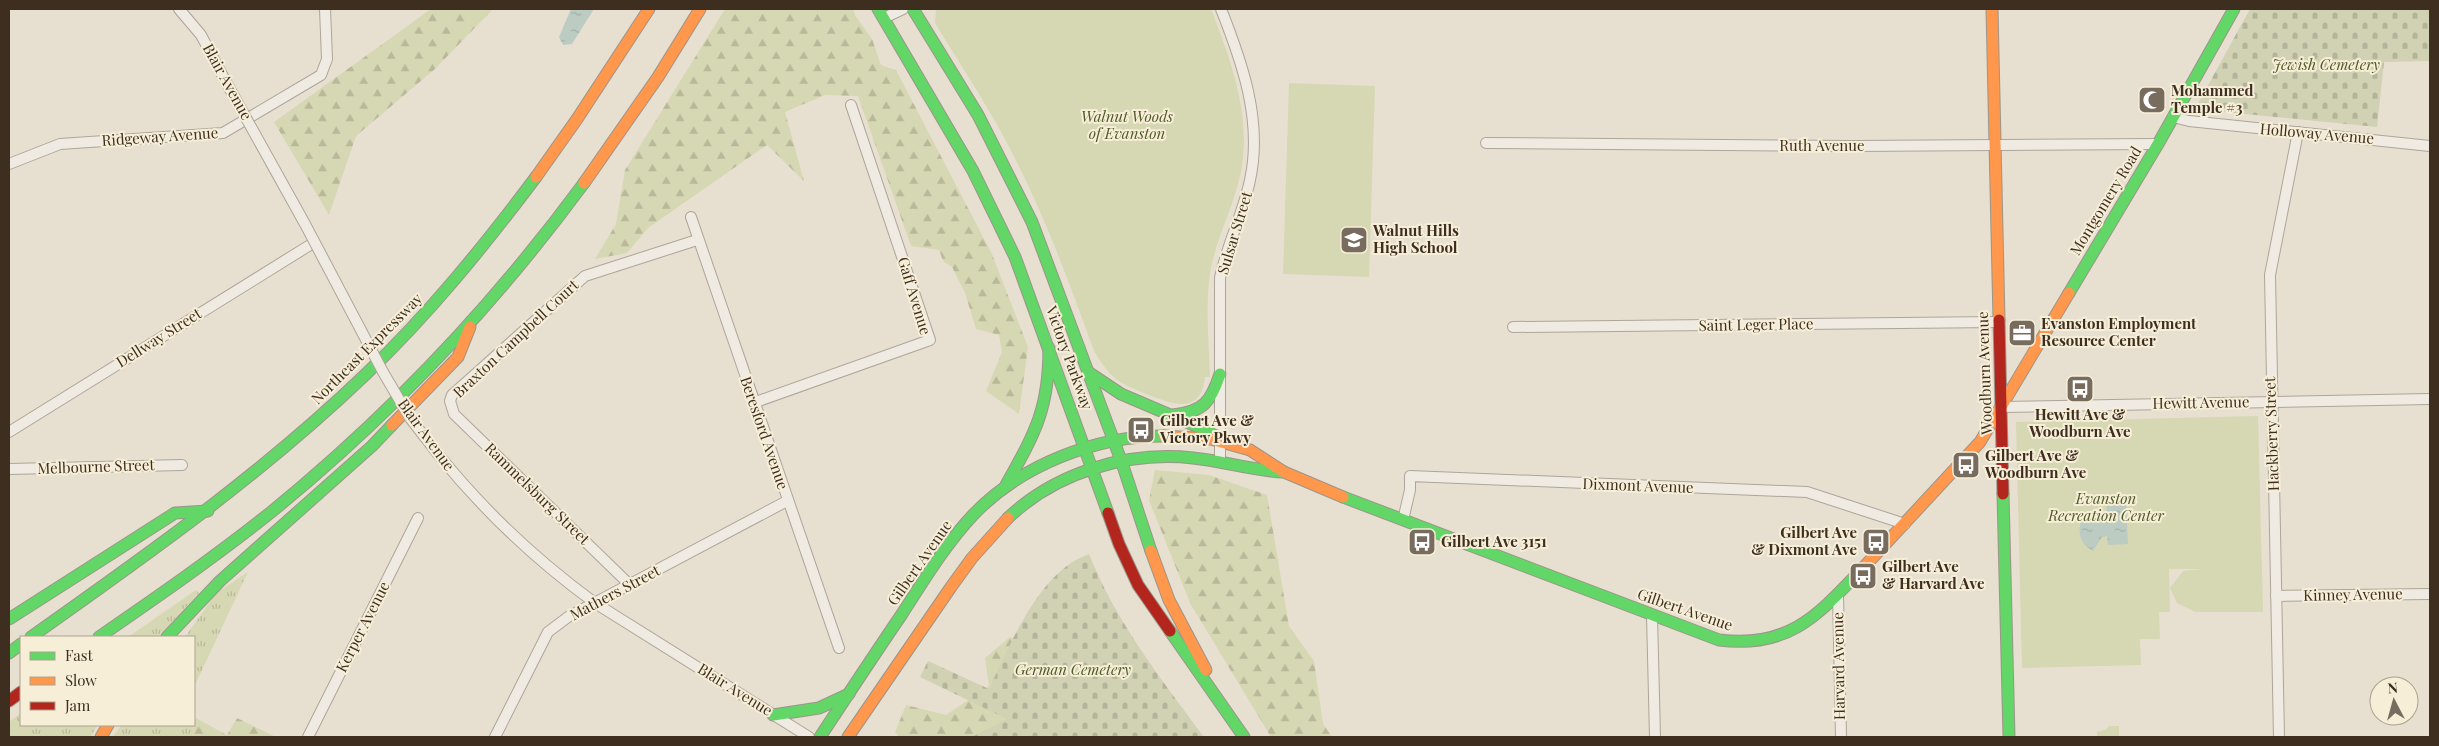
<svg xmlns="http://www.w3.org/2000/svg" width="2439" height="746" font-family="'Playfair Display',serif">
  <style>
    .grass { fill: url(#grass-tufts) }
    .forest { fill: url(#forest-firs) }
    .cemetery { fill: url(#cemetery-stones) }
    .park { fill: #d6d7b3 }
    .water { fill: url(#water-ripples) }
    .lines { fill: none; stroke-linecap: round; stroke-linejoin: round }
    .street-casing { stroke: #ada599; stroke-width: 12 }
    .fast-casing { stroke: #9c958a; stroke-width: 13 }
    .slow-casing { stroke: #9c958a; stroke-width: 13 }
    .jam-casing { stroke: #9c958a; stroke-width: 13 }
    .street { stroke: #efebe3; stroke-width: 10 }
    .fast { stroke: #63d668; stroke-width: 11 }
    .slow { stroke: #ff974d; stroke-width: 11 }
    .jam { stroke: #b3261e; stroke-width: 11 }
    .street-bridge-casing { stroke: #ada599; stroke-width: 12; stroke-linecap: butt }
    .street-bridge { stroke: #efebe3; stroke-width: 10 }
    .labels { text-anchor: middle; stroke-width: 4; stroke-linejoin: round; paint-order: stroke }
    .park-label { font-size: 15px; font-style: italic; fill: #4d5a26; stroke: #f7eed8 }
    .street-label { font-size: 15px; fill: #3d2e20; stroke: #f7eed8 }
    .poi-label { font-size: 15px; font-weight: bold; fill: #3d2e20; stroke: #f7eed8; text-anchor: start }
  </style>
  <defs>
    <pattern id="grass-tufts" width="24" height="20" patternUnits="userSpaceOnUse" patternTransform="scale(1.25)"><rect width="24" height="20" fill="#d6d7b3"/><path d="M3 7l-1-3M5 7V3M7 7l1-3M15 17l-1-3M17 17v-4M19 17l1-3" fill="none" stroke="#b9b99a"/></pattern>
    <pattern id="forest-firs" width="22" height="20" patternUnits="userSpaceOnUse" patternTransform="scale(1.25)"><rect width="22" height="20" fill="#d6d7b3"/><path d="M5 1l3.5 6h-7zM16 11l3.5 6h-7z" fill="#b9b99a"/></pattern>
    <pattern id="cemetery-stones" width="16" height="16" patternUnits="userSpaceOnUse" patternTransform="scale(1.25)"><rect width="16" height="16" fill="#d1d1b3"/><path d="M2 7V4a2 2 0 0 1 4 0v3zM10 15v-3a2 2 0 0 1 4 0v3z" fill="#b4b49a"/></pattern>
    <pattern id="water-ripples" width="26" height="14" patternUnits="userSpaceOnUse" patternTransform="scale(1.25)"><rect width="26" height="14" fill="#bcccc2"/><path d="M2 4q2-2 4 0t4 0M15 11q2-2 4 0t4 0" fill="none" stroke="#a2b0a6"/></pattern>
  </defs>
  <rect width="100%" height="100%" fill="#e7e0d1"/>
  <g class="grass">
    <path d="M248,572L194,687V637H185L216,593Z"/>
    <path d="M196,590L199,593L158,637H128Z"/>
    <path d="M21,713V725H97L91,737H9V722Z"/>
    <path d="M194,714V717L193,737H112L122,725H194Z"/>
  </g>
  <g class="forest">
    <path d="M431,9H493L435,69L356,136L329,215L274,122Z"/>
    <path d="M725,9H853L855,15L872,39L881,65L896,70L992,254L1028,347L1019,414L986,391L1002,352L999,335L976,329L965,293L952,267L943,261L939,250L911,246L858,96L825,95L785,112L804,181L767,145L648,228L627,253L595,259L616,224L625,170Z"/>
    <path d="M1155,470L1209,475L1267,495L1289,626L1314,661L1323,724L1332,737H1271L1190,603L1149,500Z"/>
    <path d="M1010,637L1049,657L1021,737H899L895,732L906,705L946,715L989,686L985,658Z"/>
    <path d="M194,717L227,735L237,718L276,737H193Z"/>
  </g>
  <g class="cemetery">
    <path d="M2250,9H2430V61L2384,62L2377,127L2195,109Z"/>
    <path d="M1089,554C1116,622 1161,679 1204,737H972L1007,719L920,677L928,661L989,689C1011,644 1038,572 1089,554Z"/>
  </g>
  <g class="park">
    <path d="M936,9H1211C1231,60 1253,119 1240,176C1233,209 1215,240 1210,274C1205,307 1209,343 1210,377H1205C1201,417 1170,403 1146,394C1135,389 1124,386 1115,378C1106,371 1100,360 1094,351C1067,276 1039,200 1000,130C980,94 957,59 935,23Z"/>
    <path d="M1289,83L1375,86L1369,277L1283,274Z"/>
    <path d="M2258,416L2263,612H2195L2177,603L2170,588L2183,571L2202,569H2169L2170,612H2159L2160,639H2140L2141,665L2022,668L2016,422Z"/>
    <path d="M2109,726H2119V737H2097V732L2105,730Z"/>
  </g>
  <g class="water">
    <path d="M571,9H594L572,44L563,45L559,37Z"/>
    <path d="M2126,499L2128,544L2108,545L2107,536L2102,537L2093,551C2078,542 2077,530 2083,514L2093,518L2107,517L2106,500Z"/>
  </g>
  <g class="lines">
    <defs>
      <g id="street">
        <path d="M179,9L201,35L226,82"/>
        <path d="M884,18L903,9"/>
        <path d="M2173,117L2189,121L2430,146"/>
        <path d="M1486,143L1854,146L2158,144"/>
        <path d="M9,164L60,144L223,133L321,75L327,59L325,9"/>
        <path d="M691,217L839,648"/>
        <path d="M1513,327L1998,322"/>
        <path d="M753,403L930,340L851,105"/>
        <path d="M2001,407L2430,399"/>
        <path d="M9,432L310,245"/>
        <path d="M438,454C484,511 536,560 595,603L809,737"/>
        <path d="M1220,462V278C1227,244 1243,214 1250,180C1263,121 1242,62 1221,9"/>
        <path d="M9,469L182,465"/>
        <path d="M1403,520L1410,490V476L1807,492L1905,524"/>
        <path d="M630,585L454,414L450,401L452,395L585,276L697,240"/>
        <path d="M1838,594L1841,737"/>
        <path d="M2276,596L2430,594"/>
        <path d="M1652,615L1655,737"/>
        <path d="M308,737L418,518"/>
        <path d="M495,737L548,632L568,617L787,501"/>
        <path d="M2279,737L2270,275L2298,132"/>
      </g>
      <g id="fast">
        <path d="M878,9L973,171L1015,257L1108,513"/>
        <path d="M913,9L978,115L1032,222L1122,463L1151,551"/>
        <path d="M2069,293L2158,144L2234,9"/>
        <path d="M1088,372L1121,394L1217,435"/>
        <path d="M1173,415C1203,412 1211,402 1220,374"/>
        <path d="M1006,485C1035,433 1049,409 1049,348"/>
        <path d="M2003,494L2009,737"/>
        <path d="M1343,497L1719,640C1789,649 1818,615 1863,568"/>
        <path d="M1008,518C1056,472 1128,451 1193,458C1224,461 1253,471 1284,472"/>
        <path d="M9,619L175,513L208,511"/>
        <path d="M1170,631L1244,737"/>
        <path d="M31,637C147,555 263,473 366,374C429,314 484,246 536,177"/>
        <path d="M99,637C157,597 215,557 270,513C387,418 494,305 584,183"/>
        <path d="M167,637L220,581L372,446L392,425"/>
        <path d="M9,653L21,644"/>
        <path d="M773,715L819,708L849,694"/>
        <path d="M820,737C847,696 874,655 902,614C924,580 945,545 973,515C1021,465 1095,436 1164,436"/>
      </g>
      <g id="slow">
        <path d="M1992,9L1999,320"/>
        <path d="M536,177L577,119L649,9"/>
        <path d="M584,183L658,77L700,9"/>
        <path d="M392,425L458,357L470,327"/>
        <path d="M1164,436L1211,439L1250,450L1284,472L1343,497"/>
        <path d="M1151,551L1169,600L1206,670"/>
        <path d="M1863,568L1980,442L2069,293"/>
        <path d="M101,737L108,725"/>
        <path d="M848,737L951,587L972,558L1008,518"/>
      </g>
      <g id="jam">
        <path d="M1999,320L2003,494"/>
        <path d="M1108,513L1119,544L1138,585L1170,631"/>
        <path d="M9,701L21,692"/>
      </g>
    </defs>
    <use href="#street" class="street-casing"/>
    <use href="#fast" class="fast-casing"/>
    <use href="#slow" class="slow-casing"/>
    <use href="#jam" class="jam-casing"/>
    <use href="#street" class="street"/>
    <use href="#fast" class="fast"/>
    <use href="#slow" class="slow"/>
    <use href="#jam" class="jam"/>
    <defs>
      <path id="street-bridge" d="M226,82L305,224L383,372L410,418L438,454"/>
    </defs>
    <use href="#street-bridge" class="street-bridge-casing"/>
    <use href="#street-bridge" class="street-bridge"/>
  </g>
  <defs>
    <symbol id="mosque-square" viewBox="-11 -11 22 22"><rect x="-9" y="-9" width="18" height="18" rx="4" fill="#786c5e" stroke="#f7eed8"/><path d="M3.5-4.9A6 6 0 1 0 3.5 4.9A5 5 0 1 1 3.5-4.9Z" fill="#fff"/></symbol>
    <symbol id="school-square" viewBox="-11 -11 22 22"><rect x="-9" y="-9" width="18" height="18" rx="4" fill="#786c5e" stroke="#f7eed8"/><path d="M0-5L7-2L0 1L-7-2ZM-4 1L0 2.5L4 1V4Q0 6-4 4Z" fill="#fff"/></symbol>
    <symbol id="office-square" viewBox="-11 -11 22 22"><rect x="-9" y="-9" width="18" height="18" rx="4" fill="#786c5e" stroke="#f7eed8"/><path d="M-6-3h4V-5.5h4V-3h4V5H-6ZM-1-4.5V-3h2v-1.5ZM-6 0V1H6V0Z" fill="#fff"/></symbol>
    <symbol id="bus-square" viewBox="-11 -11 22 22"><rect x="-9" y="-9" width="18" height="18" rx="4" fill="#786c5e" stroke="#f7eed8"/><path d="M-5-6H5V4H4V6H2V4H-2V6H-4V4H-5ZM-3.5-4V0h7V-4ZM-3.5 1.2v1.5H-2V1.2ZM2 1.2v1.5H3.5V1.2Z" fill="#fff"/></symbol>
  </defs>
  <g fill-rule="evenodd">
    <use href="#mosque-square" x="2136" y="84" width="32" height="32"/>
    <use href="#school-square" x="1338" y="224" width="32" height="32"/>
    <use href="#office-square" x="2006" y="317" width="32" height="32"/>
    <use href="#bus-square" x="2064" y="373" width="32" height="32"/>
    <use href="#bus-square" x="1125" y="414" width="32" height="32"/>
    <use href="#bus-square" x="1950" y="449" width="32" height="32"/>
    <use href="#bus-square" x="1406" y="526" width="32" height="32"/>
    <use href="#bus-square" x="1860" y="526" width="32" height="32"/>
    <use href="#bus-square" x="1847" y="560" width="32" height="32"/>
  </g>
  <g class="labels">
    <g class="park-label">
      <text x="2326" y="70">Jewish Cemetery</text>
      <text x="1127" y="122">Walnut Woods<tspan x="1127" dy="17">of Evanston</tspan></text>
      <text x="2106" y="504">Evanston<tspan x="2106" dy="17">Recreation Center</tspan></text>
      <text x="1073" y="675">German Cemetery</text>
    </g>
    <g class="street-label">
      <text transform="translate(227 82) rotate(61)" y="5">Blair Avenue</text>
      <text transform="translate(2317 134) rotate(5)" y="5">Holloway Avenue</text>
      <text transform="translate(160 137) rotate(-4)" y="5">Ridgeway Avenue</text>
      <text x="1822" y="151">Ruth Avenue</text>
      <text transform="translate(2106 201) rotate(-59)" y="5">Montgomery Road</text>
      <text transform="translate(1235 233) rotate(-73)" y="5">Sulsar Street</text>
      <text transform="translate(914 296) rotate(73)" y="5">Gaff Avenue</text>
      <text transform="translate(1756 325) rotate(-1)" y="5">Saint Leger Place</text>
      <text transform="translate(159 338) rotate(-32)" y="5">Dellway Street</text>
      <text transform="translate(516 339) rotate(-43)" y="5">Braxton Campbell Court</text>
      <text transform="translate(367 349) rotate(-45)" y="5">Northeast Expressway</text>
      <text transform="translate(1069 358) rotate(70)" y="5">Victory Parkway</text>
      <text transform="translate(1985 373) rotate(-92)" y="5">Woodburn Avenue</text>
      <text transform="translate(2201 403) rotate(-1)" y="5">Hewitt Avenue</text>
      <text transform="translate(764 433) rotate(71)" y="5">Beresford Avenue</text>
      <text transform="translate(2272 434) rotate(-92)" y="5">Hackberry Street</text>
      <text transform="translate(426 435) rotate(54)" y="5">Blair Avenue</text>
      <text transform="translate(96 467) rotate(-2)" y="5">Melbourne Street</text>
      <text transform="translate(1638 486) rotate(2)" y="5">Dixmont Avenue</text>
      <text transform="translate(537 494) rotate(44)" y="5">Rammelsburg Street</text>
      <text transform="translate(920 563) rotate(-55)" y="5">Gilbert Avenue</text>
      <text transform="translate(615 593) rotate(-28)" y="5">Mathers Street</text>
      <text transform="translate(2353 595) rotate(-1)" y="5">Kinney Avenue</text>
      <text transform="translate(1685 610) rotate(19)" y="5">Gilbert Avenue</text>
      <text transform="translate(363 627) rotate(-63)" y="5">Kerper Avenue</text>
      <text transform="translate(1839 666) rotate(-91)" y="5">Harvard Avenue</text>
      <text transform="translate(735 690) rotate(32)" y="5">Blair Avenue</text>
    </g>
    <g class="poi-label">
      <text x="2171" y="96">Mohammed<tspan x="2171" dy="17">Temple #3</tspan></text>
      <text x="1373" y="236">Walnut Hills<tspan x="1373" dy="17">High School</tspan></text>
      <text x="2041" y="329">Evanston Employment<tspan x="2041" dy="17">Resource Center</tspan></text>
      <text x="2080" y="420" text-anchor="middle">Hewitt Ave &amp;<tspan x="2080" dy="17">Woodburn Ave</tspan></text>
      <text x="1160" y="426">Gilbert Ave &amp;<tspan x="1160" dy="17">Victory Pkwy</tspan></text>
      <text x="1985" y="461">Gilbert Ave &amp;<tspan x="1985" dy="17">Woodburn Ave</tspan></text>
      <text x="1857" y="538" text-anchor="end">Gilbert Ave<tspan x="1857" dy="17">&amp; Dixmont Ave</tspan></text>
      <text x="1441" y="547">Gilbert Ave 3151</text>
      <text x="1882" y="572">Gilbert Ave<tspan x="1882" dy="17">&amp; Harvard Ave</tspan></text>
    </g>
  </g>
  <rect width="2439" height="746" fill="none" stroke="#3d2e20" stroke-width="20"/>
  <rect x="20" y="636" width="175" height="90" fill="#f7eed8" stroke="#ada18e"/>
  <rect x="30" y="652" width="25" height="8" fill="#63d668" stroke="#ada18e"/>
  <text x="65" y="661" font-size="15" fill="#3d2e20">Fast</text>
  <rect x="30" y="677" width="25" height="8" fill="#ff974d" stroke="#ada18e"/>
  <text x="65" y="686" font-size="15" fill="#3d2e20">Slow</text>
  <rect x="30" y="702" width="25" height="8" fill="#b3261e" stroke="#ada18e"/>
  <text x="65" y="711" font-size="15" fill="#3d2e20">Jam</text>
  <g transform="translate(2394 701) rotate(354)"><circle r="24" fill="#f7eed8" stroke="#ada18e"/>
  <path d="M0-4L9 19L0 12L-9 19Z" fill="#786c5e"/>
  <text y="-8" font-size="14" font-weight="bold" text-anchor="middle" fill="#3d2e20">N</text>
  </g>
</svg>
